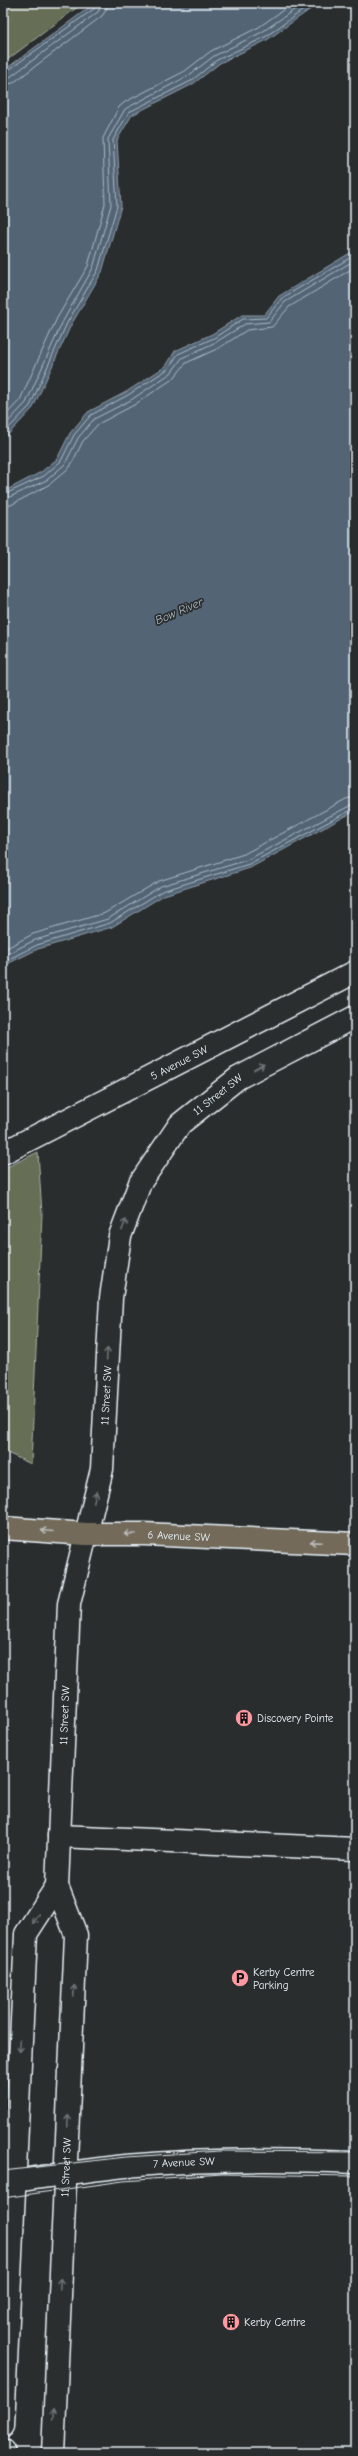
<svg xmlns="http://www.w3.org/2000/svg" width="358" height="2456" font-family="'Comic Neue',sans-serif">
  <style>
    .green { fill: #666e55; stroke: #a7b0a6 }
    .water { fill: #536575; stroke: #8f9da9 }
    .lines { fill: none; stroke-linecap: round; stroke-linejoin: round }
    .shore { stroke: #acb9c4; stroke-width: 1 }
    .minor-casing { stroke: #e8f1f8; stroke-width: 25 }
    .major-casing { stroke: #e8f1f8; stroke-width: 25 }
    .minor { stroke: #2a2d2e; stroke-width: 22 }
    .major { stroke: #736b5a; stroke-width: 22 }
    .tram { stroke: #e8f1f8; stroke-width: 1 }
    .oneway { stroke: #6c7275 }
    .oneway2 { stroke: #b9bbb9 }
    .labels { text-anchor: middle; stroke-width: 3.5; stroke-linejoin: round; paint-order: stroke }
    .street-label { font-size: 11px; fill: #e8f1f8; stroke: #2a2d2e }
    .poi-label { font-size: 11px; fill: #e8f1f8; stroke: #2a2d2e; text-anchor: start }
    .water-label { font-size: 12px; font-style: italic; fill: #acb9c4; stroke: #2a2d2e }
  </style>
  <rect width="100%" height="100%" fill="#2a2d2e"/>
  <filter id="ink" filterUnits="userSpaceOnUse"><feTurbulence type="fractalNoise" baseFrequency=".025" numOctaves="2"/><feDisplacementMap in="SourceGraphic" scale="8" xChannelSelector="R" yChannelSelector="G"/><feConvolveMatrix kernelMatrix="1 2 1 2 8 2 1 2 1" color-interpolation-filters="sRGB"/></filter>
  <g filter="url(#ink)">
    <g class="green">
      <path d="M3,3H83L3,63Z"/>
      <path d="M38,1152L42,1214L31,1464L3,1451V1169Z"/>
    </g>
    <g class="water">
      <path d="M95,3H319L267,40L220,63L193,84L132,115L117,140L121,206L102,272L71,325L33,408L3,440V71Z"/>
      <path d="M355,250V811L250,868L164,895L112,927L38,949L3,966V492L41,472L57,459L70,433L88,412L126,392L166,366L175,351L212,334L242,315H264L279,296Z"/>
    </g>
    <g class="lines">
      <g class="shore">
        <path d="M3,74L95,8L97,3"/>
        <path d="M3,79L10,77L98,12L102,3"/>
        <path d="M3,85L13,83L102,16L106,10L108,3"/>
        <path d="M3,418L20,400L57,318L88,266L105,204L103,138L119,107L125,102L185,71L211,51L259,27L293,3"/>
        <path d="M3,427L26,403L63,321L93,268L111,205L108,139L125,109L188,76L214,56L262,32L304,3"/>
        <path d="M3,434L30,406L67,323L98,270L117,206L113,140L129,112L191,81L217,60L265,37L313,3"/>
        <path d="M3,495L44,476L61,461L74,435L91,415L128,395L168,369L178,354L214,338L243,319L266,318L282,298L355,255"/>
        <path d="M3,500L47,480L65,464L78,438L94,419L131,400L171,373L182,358L216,342L245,324L269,322L285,302L355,260"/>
        <path d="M3,506L11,505L50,484L70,467L83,441L98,424L134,405L174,378L186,363L219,348L247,330L272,327L289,307L355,267"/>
        <path d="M3,950L33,934L105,913L159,881L244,854L346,799L355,797"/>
        <path d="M3,956L35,940L108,919L161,886L247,860L355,803"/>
        <path d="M3,962L37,945L110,923L162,891L249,864L355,808"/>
      </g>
      <defs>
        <g id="minor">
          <path id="s1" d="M3,1153L355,972"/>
          <path d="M59,1836L355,1849"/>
          <path id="s2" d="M13,2181C50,2176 87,2170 125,2166C200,2159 279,2159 355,2162"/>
          <path d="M3,2426L26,1934L57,1886"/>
          <path d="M3,2451L4,2453"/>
          <path id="s3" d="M53,2453L76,1935L57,1886L69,1604L102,1469L111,1298L120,1236L140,1183L180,1124L238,1078L355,1017"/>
        </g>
        <g id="major">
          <path id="s4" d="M3,1528L86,1534H144L355,1544"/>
        </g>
      </defs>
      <use href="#minor" class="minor-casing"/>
      <use href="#major" class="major-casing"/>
      <use href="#minor" class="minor"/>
      <use href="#major" class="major"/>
      <g class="tram">
        <path d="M3,2171L126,2157L220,2151L355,2152"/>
        <path d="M3,2198L123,2181L222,2174L355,2176"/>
      </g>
    </g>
    <defs><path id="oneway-shaft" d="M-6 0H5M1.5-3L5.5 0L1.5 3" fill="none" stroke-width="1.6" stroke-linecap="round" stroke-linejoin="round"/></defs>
    <g class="oneway">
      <use href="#oneway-shaft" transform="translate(259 1067) rotate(-29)"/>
      <use href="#oneway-shaft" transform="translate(124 1225) rotate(-69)"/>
      <use href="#oneway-shaft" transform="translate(107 1354) rotate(-86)"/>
      <use href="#oneway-shaft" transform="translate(95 1497) rotate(-76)"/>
      <use href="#oneway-shaft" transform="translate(36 1919) rotate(123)"/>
      <use href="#oneway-shaft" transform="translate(74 1991) rotate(-87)"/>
      <use href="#oneway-shaft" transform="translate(20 2046) rotate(93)"/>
      <use href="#oneway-shaft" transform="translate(68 2121) rotate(-87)"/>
      <use href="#oneway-shaft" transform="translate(60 2284) rotate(-87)"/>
      <use href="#oneway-shaft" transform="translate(54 2414) rotate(-87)"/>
    </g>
    <g class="oneway2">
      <use href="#oneway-shaft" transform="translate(47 1531) rotate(-175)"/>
      <use href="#oneway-shaft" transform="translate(130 1534) rotate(180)"/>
      <use href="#oneway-shaft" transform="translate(316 1542) rotate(-178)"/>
    </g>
  </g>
  <defs>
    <symbol id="building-disc" viewBox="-11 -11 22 22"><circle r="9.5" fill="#ff9aa2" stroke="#2a2d2e"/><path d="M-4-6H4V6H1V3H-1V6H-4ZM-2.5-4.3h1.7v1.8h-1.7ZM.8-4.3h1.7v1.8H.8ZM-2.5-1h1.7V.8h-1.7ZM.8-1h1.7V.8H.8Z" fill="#111"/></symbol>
    <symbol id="parking-disc" viewBox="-11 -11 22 22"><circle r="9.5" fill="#ff9aa2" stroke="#2a2d2e"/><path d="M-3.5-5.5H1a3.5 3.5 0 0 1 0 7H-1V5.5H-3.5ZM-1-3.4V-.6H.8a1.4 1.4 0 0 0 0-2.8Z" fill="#111"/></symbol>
  </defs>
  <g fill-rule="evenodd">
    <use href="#building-disc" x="234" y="1708" width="20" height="20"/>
    <use href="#parking-disc" x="230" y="1968" width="20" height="20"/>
    <use href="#building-disc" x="221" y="2312" width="20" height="20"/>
  </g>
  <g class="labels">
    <g class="street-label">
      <text dy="4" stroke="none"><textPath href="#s1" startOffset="198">5 Avenue SW</textPath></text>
      <text dy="4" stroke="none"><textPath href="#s3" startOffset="1402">11 Street SW</textPath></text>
      <text dy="4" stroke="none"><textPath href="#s3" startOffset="1066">11 Street SW</textPath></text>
      <text dy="4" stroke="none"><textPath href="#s4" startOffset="176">6 Avenue SW</textPath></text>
      <text dy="4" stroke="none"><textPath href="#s3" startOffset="742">11 Street SW</textPath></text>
      <text dy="4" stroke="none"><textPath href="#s2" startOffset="172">7 Avenue SW</textPath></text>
      <text dy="4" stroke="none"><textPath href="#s3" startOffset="286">11 Street SW</textPath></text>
    </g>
    <g class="poi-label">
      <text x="257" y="1722">Discovery Pointe</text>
      <text x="253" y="1976">Kerby Centre<tspan x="253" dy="13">Parking</tspan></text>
      <text x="244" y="2326">Kerby Centre</text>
    </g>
    <g class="water-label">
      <text transform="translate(179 611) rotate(-23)" y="4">Bow River</text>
    </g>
  </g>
  <rect width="358" height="2456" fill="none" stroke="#2a2d2e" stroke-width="16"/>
  <rect x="8" y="8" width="342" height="2440" fill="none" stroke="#e8f1f8" stroke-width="1.5" filter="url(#ink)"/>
</svg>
